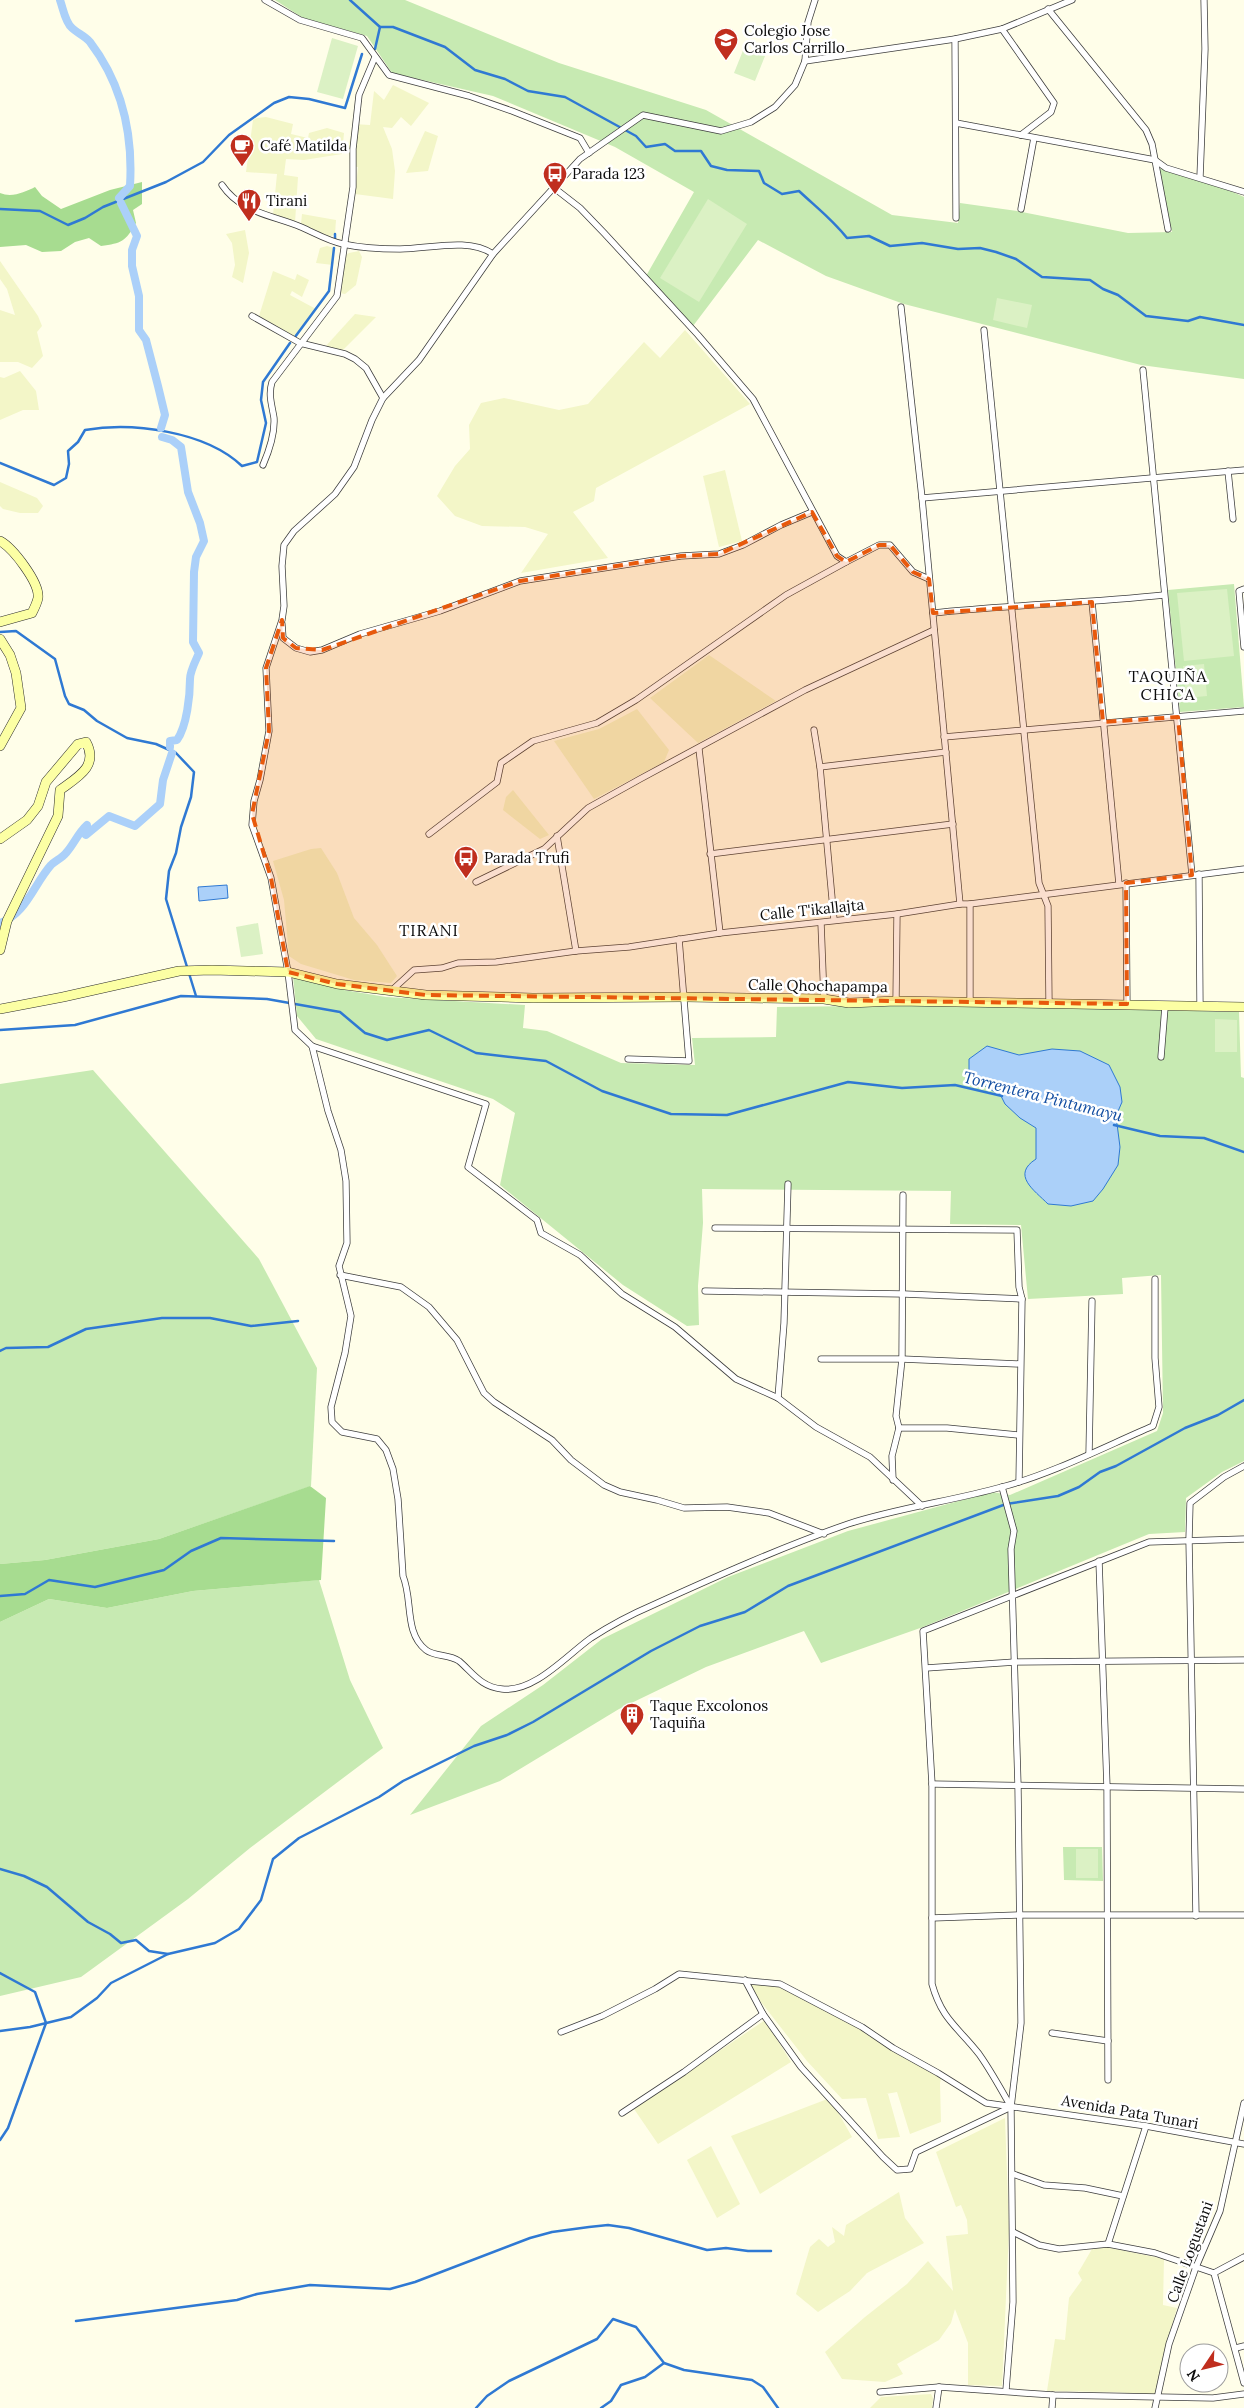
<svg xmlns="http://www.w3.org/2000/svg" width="1244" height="2408" font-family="Lora,serif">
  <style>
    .farmland { fill: #f3f6c8 }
    .green { fill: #c7eab2 }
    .forest { fill: #a7dc90 }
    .pitch { fill: #dbf1c4 }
    .water { fill: #abd0f9; stroke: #2f79d3 }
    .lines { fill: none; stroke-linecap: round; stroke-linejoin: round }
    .stream { stroke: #2f79d3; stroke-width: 2.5 }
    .canal { stroke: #abd0f9; stroke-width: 8 }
    .street-casing { stroke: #3e3e3e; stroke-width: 7 }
    .secondary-casing { stroke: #2d2d2d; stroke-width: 10 }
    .street { stroke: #fff; stroke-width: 5.5 }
    .secondary { stroke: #fcffa4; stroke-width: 9 }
    .marked { fill: #e8590c; fill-opacity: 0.2; stroke: #e8590c; stroke-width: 4; stroke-dasharray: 10 6; stroke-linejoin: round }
    .labels { text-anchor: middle; stroke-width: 5; stroke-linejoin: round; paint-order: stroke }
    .poi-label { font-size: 15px; fill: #0b0b0b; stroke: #fff; text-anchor: start }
    .street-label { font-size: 15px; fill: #0b0b0b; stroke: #fff }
    .neighbourhood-label { font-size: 16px; letter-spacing: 1px; fill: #0b0b0b; stroke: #fff }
    .water-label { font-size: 16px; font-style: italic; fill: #104ca1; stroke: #fff }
  </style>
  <rect width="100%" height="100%" fill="#fffee9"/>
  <g class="farmland">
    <path d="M393,85L429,103L411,126L401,117L392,128L383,127L392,149L395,171L393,199L355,194L358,167L350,166L349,144L353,124L370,125L374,91L384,100Z"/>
    <path d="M266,117L293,124L291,134L308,138L309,133L327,128L344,133L342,154L304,160L286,159L284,175L298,177L295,223L273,215L277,174L246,172L253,120L257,118Z"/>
    <path d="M425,131L438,136L428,171L406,173Z"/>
    <path d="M302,214L336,220L335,234L330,237L322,235L301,224Z"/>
    <path d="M245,230L249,253L243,283L232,277L235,265L232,243L226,234Z"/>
    <path d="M327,246L334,248L333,265L316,263L320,248Z"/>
    <path d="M359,251L362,257L356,285L345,294L340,293L345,256L349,253Z"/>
    <path d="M0,261L38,316L42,326L37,332L43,356L32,368L18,362H0V310L15,315L7,289L0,279Z"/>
    <path d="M273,271L295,280L297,274L309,280L302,297L292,291L290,295L316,309L295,337L259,316Z"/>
    <path d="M355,314L376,317L343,350L325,347Z"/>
    <path d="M685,330L750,404L596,488L594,501L573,512L608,558L521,573L548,534L525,527L482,526L455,516L437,496L455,466L470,449L469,425L481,403L504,398L559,410L588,404L644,342L660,358Z"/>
    <path d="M20,371L36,391L39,410H23L0,420V377L4,378Z"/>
    <path d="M725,470L742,541L719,547L703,476Z"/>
    <path d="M0,482L37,498L43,506L38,513H20L3,509L0,506Z"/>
    <path d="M709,655L776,701L698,743L650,698Z"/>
    <path d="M637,709L669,750L664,762L594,799L554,741L599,729Z"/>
    <path d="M513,790L549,835L540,839L503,810L506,797Z"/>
    <path d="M321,848L337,873L354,918L377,945L397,976L391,983L354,980L301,964L289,956L284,900L273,861L311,849Z"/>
    <path d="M743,1979L774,1985L821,2006L942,2075L940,2083L941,2122L910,2134L897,2092L886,2094H888L900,2137L878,2139L866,2098L842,2099L807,2061Z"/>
    <path d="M765,2020L791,2062L658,2144L634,2109Z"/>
    <path d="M830,2098L852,2137L760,2194L731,2136Z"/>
    <path d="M1005,2118L1009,2230L1002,2386L968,2385V2343L955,2309L951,2323L939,2340L897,2364L903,2374L885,2382L842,2379L825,2352L865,2317L907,2284L928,2261L953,2291L946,2236L968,2234L967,2220L961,2205L956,2207L936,2152Z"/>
    <path d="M711,2146L740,2204L717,2218L687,2160Z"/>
    <path d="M899,2192L905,2218L924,2243L867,2273L850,2291L818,2312L796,2294L810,2247L819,2239L828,2247L835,2242L832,2227L844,2236L846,2225Z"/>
    <path d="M1106,2247L1164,2259L1163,2305L1177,2308L1163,2356L1156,2395L1115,2392L1047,2391L1055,2339L1065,2340L1069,2298L1082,2280L1078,2273L1092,2249Z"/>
    <path d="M931,2394L933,2398L932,2408H870L881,2397Z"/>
  </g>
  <g class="green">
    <path d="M275,0H405L559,63L706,110L892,215L958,223L960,203L1017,211L1128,233L1172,232L1159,168L1224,188L1244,197V379L1141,365L904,304L826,276L758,240L693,326L646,276L694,192L615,147L493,96L392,73L367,36L303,18Z"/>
    <path d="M1234,584L1244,707L1180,712L1168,590Z"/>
    <path d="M293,976L344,990L386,997L525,1005L523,1028L547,1031L621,1063L695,1065L692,1038L776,1037L777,1007L938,1005L1239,1012L1241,1077L1244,1078V1461L1222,1472L1186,1498L1185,1532L1149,1534L923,1627L821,1663L804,1631L706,1667L619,1709L500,1781L410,1815L481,1726L543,1685L602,1639L728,1577L848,1531L992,1492L1010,1495L1157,1431L1163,1413L1161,1275L1122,1278L1123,1294L1028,1299L1021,1225L950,1224L951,1191L702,1189L703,1223L698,1286L699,1325L687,1326L623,1285L500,1185L515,1113L493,1099L316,1039L297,1016Z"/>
    <path d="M93,1070L259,1259L317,1368L311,1486L159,1539L45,1560L0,1564V1084Z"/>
    <path d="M319,1580L350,1680L383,1748L250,1848L188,1899L81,1977L0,1996V1622L49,1599L107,1608L193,1591Z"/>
    <path d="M1063,1847H1102L1103,1881L1064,1880Z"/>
  </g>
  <g class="forest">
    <path d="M142,182V204L133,210L136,223C125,242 122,243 101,246L89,238L75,242L61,251L42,252L26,245L0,247V193C12,198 25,192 35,187L42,196L61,209L110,190Z"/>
    <path d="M310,1486L326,1498L321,1580L193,1591L107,1608L49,1599L0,1622V1564L45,1560L159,1539Z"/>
  </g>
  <g class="pitch">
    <path d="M332,38L358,46L343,99L317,92Z"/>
    <path d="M744,48L765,56L755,81L734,73Z"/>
    <path d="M708,199L747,224L699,302L660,278Z"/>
    <path d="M997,298L1032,305L1027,328L993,320Z"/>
    <path d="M1227,589L1234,656L1184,661L1177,593Z"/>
    <path d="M1204,664L1207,696L1186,698L1183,666Z"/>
    <path d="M258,923L263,954L241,957L236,927Z"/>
    <path d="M1215,1019L1237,1020V1052H1215Z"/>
    <rect x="1076" y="1849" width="22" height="29"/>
  </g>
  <g class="water">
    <path d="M227,885L228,898L199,901L198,887Z"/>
    <path d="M987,1046L1019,1055L1052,1049L1080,1051L1109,1065L1120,1087L1122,1102L1116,1116L1120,1147L1118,1165L1103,1189L1093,1201L1071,1206L1048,1204C1034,1190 1011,1175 1036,1159V1128L1020,1118L1005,1104L1001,1096L969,1076V1059Z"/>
  </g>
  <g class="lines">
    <g class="stream">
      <path d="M350,0L380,27H393L445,47L475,70L505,79L528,91L565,97L636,136L646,147L665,144L675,151H701L711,166L727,170L759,171L764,183L782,194L799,191C816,207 832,219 847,238L869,236L890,246L922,243L958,249L980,248L996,252L1016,259L1042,277L1090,280L1103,289L1118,295L1146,316L1188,321L1200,317L1244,325"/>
      <path d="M375,49L380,27"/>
      <path d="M0,209L40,211L68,225L85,218L103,207L166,182L203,162L229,135L274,103L289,97L309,99L345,108L362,54"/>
      <path d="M335,239V234"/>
      <path d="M295,337L329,291L334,248"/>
      <path d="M0,463L54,485L66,478L69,464L68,451L78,442L85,430C133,422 205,431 242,466L257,462L266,423L261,400L263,382L290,343"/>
      <path d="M0,632L16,631L55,659L65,696L69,704L84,710L97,721L127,738L156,744L176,753L194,772L191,797L181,827L176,853L169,871L166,899L196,996"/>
      <path d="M0,1030L75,1025L181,996L267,999L340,1012L365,1033L387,1040L429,1030L476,1053L546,1061L602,1091L671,1114L727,1115L848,1082L902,1088L955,1085L1002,1096"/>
      <path d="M1114,1125L1160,1136L1204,1138L1244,1152"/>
      <path d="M0,1351L6,1348L48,1347L86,1329L162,1318H210L251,1326L298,1321"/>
      <path d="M0,1596L25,1594L49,1580L95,1587L164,1570L191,1551L221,1538L334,1541"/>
      <path d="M0,1869L24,1876L47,1887L88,1922L110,1934L121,1943L136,1940L149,1951L168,1954"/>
      <path d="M0,1973L35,1992L46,2023L8,2128L0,2140"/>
      <path d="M0,2031L30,2027L71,2017L97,1998L111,1983L168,1954L215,1943L239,1929L261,1900L273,1859L299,1838L379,1797L403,1781L474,1746L507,1735L533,1722L651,1651L700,1626L745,1612L788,1586L1006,1504L1058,1496L1079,1487L1100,1472L1116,1466L1185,1428L1218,1415L1244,1400"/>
      <path d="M76,2321L237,2300L257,2294L310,2285L390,2289L415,2282L530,2238L552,2232L589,2227L608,2225L629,2228L707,2250L726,2248L748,2251H771"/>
      <path d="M476,2408L487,2396L509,2381L597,2339L613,2319L636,2327L664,2363L684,2370L752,2380L763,2387L778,2408"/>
      <path d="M601,2408L611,2401L621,2385L645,2377L664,2363"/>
    </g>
    <g class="canal">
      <path d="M60,0C63,8 65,22 72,28C77,33 85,36 90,42C122,84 133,135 130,186L119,198"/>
      <path d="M121,203L137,236L132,250V266L139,296V330L146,340L158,386L165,415L161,428"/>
      <path d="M162,437L172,440L181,447L188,492L200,523L204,541L196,557L194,572L193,642L199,653C196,660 190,671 190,679C190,695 187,726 177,740L170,741V747"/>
      <path d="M0,923C26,914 34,884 51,865C55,861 62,858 66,853C74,844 78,833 87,825L86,835L109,816L135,826L160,804L163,780L172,753"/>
    </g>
    <defs>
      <g id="street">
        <path d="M265,0L300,20L362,38L389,75L469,96L512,111L580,138L589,153"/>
        <path d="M815,0L808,22L805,61L795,85L775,107L751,122L721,131L643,115L580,159L493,254L419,360L383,398L372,420L354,467L335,494L294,531L284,545L282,566L284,606L282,620L266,668L269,731L260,780L254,801L252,825L271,878L288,972L295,1030L312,1046L328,1111L341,1150L346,1181L347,1243L339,1266L351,1316L345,1353L331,1407L332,1422L342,1432L377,1439L386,1450L393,1469L398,1499L403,1576C413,1600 404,1633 426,1650C435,1657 449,1654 459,1661C473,1673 481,1687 502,1689C534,1693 567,1655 591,1638C611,1625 632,1614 653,1605C717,1576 782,1547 848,1524C897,1508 952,1501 1002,1487C1054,1473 1104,1447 1153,1426L1159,1407L1155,1358V1279"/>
        <path d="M1048,9L1146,130L1152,144L1168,229"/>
        <path d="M1002,29L1054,103L1051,112L1021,135"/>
        <path d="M955,39L956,218"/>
        <path d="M805,61L955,39L1002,29L1072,0"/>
        <path d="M956,123L1155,160L1166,168L1244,192"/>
        <path d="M1200,177L1205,49L1204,0"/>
        <path d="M222,185C241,213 272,215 301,227C315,233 328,241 343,244C361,248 382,249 400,249C429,249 468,237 493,254"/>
        <path d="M553,187L580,208L605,234L698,335L753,399L837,556L846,562L879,545H890L913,572L929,579"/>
        <path d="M1021,209L1034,138"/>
        <path d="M901,307L922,498L960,904"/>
        <path d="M252,316L300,343L345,354L355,359L366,368L383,398"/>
        <path d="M984,330L1039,883L1048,906L1049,1002"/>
        <path d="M1143,370L1192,875"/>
        <path d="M263,465C269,451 275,433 274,418C272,405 268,395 272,382L337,296L353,187V149L359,95L375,57"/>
        <path d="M1228,471L1233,519"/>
        <path d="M922,498L1244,470"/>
        <path d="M1244,589L1239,591L1244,647"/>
        <path d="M1092,602L1119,884"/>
        <path d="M933,613C1010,605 1087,603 1164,595"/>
        <path d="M282,624L283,638L296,648L310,652L322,650L360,634L440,611L520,581L681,556L719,554L743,545L781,525L812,512"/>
        <path d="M814,730L820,767L834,920"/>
        <path d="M944,737L1244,711"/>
        <path d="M699,749L720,933"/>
        <path d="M820,767L946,752"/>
        <path d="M429,834L497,782L501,763L533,741L597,723L636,700L786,595L846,562"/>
        <path d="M557,836L576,951"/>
        <path d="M710,854L953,824"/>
        <path d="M1199,874L1200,1007"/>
        <path d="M476,882L544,849L588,808L640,779L805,690L934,630"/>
        <path d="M1126,883L1127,1004"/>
        <path d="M821,923L824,999"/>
        <path d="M391,991L414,970L442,968L458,963L496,962L576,951L629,947L720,933L897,914L960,904H970L1244,869"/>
        <path d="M896,1001L897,914"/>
        <path d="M970,1002V904"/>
        <path d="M312,1046L486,1104L468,1167L537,1220L541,1233L580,1255L622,1294L675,1327L736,1379L778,1398L816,1427L870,1457L922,1506"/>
        <path d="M1161,1057L1165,1007"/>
        <path d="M628,1059L689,1061L679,939"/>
        <path d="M715,1228L1017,1230L1019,1287L1022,1299L1019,1482"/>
        <path d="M340,1275L401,1287L429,1307L457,1340L484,1393L494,1402L552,1440L571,1460L604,1485L620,1492L657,1500L684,1508L727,1507L769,1513L824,1534"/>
        <path d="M705,1291L904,1294L1022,1299"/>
        <path d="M821,1359H902L1020,1364"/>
        <path d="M778,1398L784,1323L788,1184"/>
        <path d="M899,1428H947L1019,1435"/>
        <path d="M1089,1454L1092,1301"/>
        <path d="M893,1480L892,1456L899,1428L896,1416L902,1359L903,1195"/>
        <path d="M1002,1487L1014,1531L1011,1549L1018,1786L1021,2023L1011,2107L1013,2302L1006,2390"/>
        <path d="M1099,1561L1107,1787L1108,2080"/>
        <path d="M926,1668L1015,1662L1244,1660"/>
        <path d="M932,1784L1244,1789"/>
        <path d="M1196,1916L1189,1540L1190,1503L1224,1477L1244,1466"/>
        <path d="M932,1918L1019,1915H1244"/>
        <path d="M745,1980L763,2014L801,2067L883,2157L897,2170L910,2169L916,2152L1011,2107"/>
        <path d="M561,2032L602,2016L655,1989L679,1974L780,1984L862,2027L893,2048L938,2073L986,2103L1146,2126L1244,2144"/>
        <path d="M1052,2033L1108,2041"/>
        <path d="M1011,2107C1001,2089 991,2071 979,2054C958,2027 942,2020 932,1984V1784L923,1631L1149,1542L1244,1539"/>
        <path d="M622,2113L684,2072L763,2014"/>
        <path d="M1013,2174L1044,2185L1085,2188L1123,2196"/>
        <path d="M1013,2232L1039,2245L1059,2249L1108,2244L1155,2253L1214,2273L1244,2257"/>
        <path d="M1108,2244L1146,2126"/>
        <path d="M1214,2273L1244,2383"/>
        <path d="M1236,2348L1244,2346"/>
        <path d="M880,2392L939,2387L1053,2395L1213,2398L1244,2394"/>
        <path d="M936,2408L939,2387"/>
        <path d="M1052,2408L1053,2395"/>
        <path d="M1155,2408L1169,2344L1196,2267L1220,2211L1244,2103"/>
      </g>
      <g id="secondary">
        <path d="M0,541C13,548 40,583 38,598C37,603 34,609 32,613L0,622"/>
        <path d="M0,639L10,655L16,673L21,708L0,746"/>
        <path d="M0,839L27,820L38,806L46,782L78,744L86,742C99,766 78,777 60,790L58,816L7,921L0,950"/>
        <path d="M0,1009L63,997L179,971L212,970L288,972L337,984L426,995L533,998L685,997L824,999L849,1003L896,1001L1244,1007"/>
      </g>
    </defs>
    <use href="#street" class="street-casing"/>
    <use href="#secondary" class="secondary-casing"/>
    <use href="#street" class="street"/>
    <use href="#secondary" class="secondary"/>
  </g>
  <path class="marked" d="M812,512L837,556L846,562L879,545H890L913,572L929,579L933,613L1092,602L1103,722L1178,717L1192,875L1126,883L1127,1004L426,995L337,984L288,972L271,878L252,814L269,731L266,668L282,620L283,638L296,648L322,650L520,581L681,556L719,554Z"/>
  <defs>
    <symbol id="school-pin" viewBox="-11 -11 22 30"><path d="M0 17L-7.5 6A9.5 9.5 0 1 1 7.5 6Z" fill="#c02e1e" stroke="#fff"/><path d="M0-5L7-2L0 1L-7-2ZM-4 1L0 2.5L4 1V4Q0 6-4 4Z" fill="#fff"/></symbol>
    <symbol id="cafe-pin" viewBox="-11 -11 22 30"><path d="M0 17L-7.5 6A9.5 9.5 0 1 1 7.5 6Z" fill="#c02e1e" stroke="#fff"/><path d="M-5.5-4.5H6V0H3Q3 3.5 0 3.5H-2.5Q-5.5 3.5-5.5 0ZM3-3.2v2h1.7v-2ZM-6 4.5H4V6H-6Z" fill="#fff"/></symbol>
    <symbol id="bus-pin" viewBox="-11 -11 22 30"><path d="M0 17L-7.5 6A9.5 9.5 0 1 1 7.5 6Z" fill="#c02e1e" stroke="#fff"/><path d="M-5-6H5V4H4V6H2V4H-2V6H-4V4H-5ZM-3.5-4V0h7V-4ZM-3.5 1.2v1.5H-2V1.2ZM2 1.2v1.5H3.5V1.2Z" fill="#fff"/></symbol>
    <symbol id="restaurant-pin" viewBox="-11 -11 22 30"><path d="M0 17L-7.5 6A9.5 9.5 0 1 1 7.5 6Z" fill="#c02e1e" stroke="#fff"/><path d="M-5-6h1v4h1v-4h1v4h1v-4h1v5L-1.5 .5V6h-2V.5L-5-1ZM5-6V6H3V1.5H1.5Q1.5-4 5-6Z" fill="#fff"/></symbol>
    <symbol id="building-pin" viewBox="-11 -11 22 30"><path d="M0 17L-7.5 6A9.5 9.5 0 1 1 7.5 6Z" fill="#c02e1e" stroke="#fff"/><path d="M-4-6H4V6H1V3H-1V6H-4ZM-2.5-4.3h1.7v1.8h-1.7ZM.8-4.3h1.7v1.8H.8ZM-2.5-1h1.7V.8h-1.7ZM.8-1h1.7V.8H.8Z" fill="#fff"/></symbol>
  </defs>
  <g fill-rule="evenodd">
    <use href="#school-pin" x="712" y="26" width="28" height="38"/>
    <use href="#cafe-pin" x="228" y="132" width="28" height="38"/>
    <use href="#bus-pin" x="541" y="160" width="28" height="38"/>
    <use href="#restaurant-pin" x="235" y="187" width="28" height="38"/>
    <use href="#bus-pin" x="452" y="844" width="28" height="38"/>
    <use href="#building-pin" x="618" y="1701" width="28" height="38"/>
  </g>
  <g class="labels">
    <g class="poi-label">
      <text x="744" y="36">Colegio Jose<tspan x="744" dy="17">Carlos Carrillo</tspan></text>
      <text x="260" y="151">Café Matilda</text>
      <text x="572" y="179">Parada 123</text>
      <text x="266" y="206">Tirani</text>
      <text x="484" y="863">Parada Trufi</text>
      <text x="650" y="1711">Taque Excolonos<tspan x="650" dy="17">Taquiña</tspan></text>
    </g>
    <g class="street-label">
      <text transform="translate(812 910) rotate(-6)" y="5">Calle T'ikallajta</text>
      <text transform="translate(818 986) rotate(1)" y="5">Calle Qhochapampa</text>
      <text transform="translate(1130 2112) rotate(10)" y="5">Avenida Pata Tunari</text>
      <text transform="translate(1190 2252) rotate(-70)" y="5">Calle Logustani</text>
    </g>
    <g class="neighbourhood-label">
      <text x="1168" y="682">TAQUIÑA<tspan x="1168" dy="18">CHICA</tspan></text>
      <text x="429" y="936">TIRANI</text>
    </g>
    <g class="water-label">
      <text transform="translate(1043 1096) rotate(14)" y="6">Torrentera Pintumayu</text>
    </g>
  </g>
  <g transform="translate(1204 2368) rotate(235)"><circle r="24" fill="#ffffff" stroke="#9d9d9d"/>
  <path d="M0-4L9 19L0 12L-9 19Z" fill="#c02e1e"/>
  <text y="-8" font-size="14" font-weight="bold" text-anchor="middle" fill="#0b0b0b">N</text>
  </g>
</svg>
